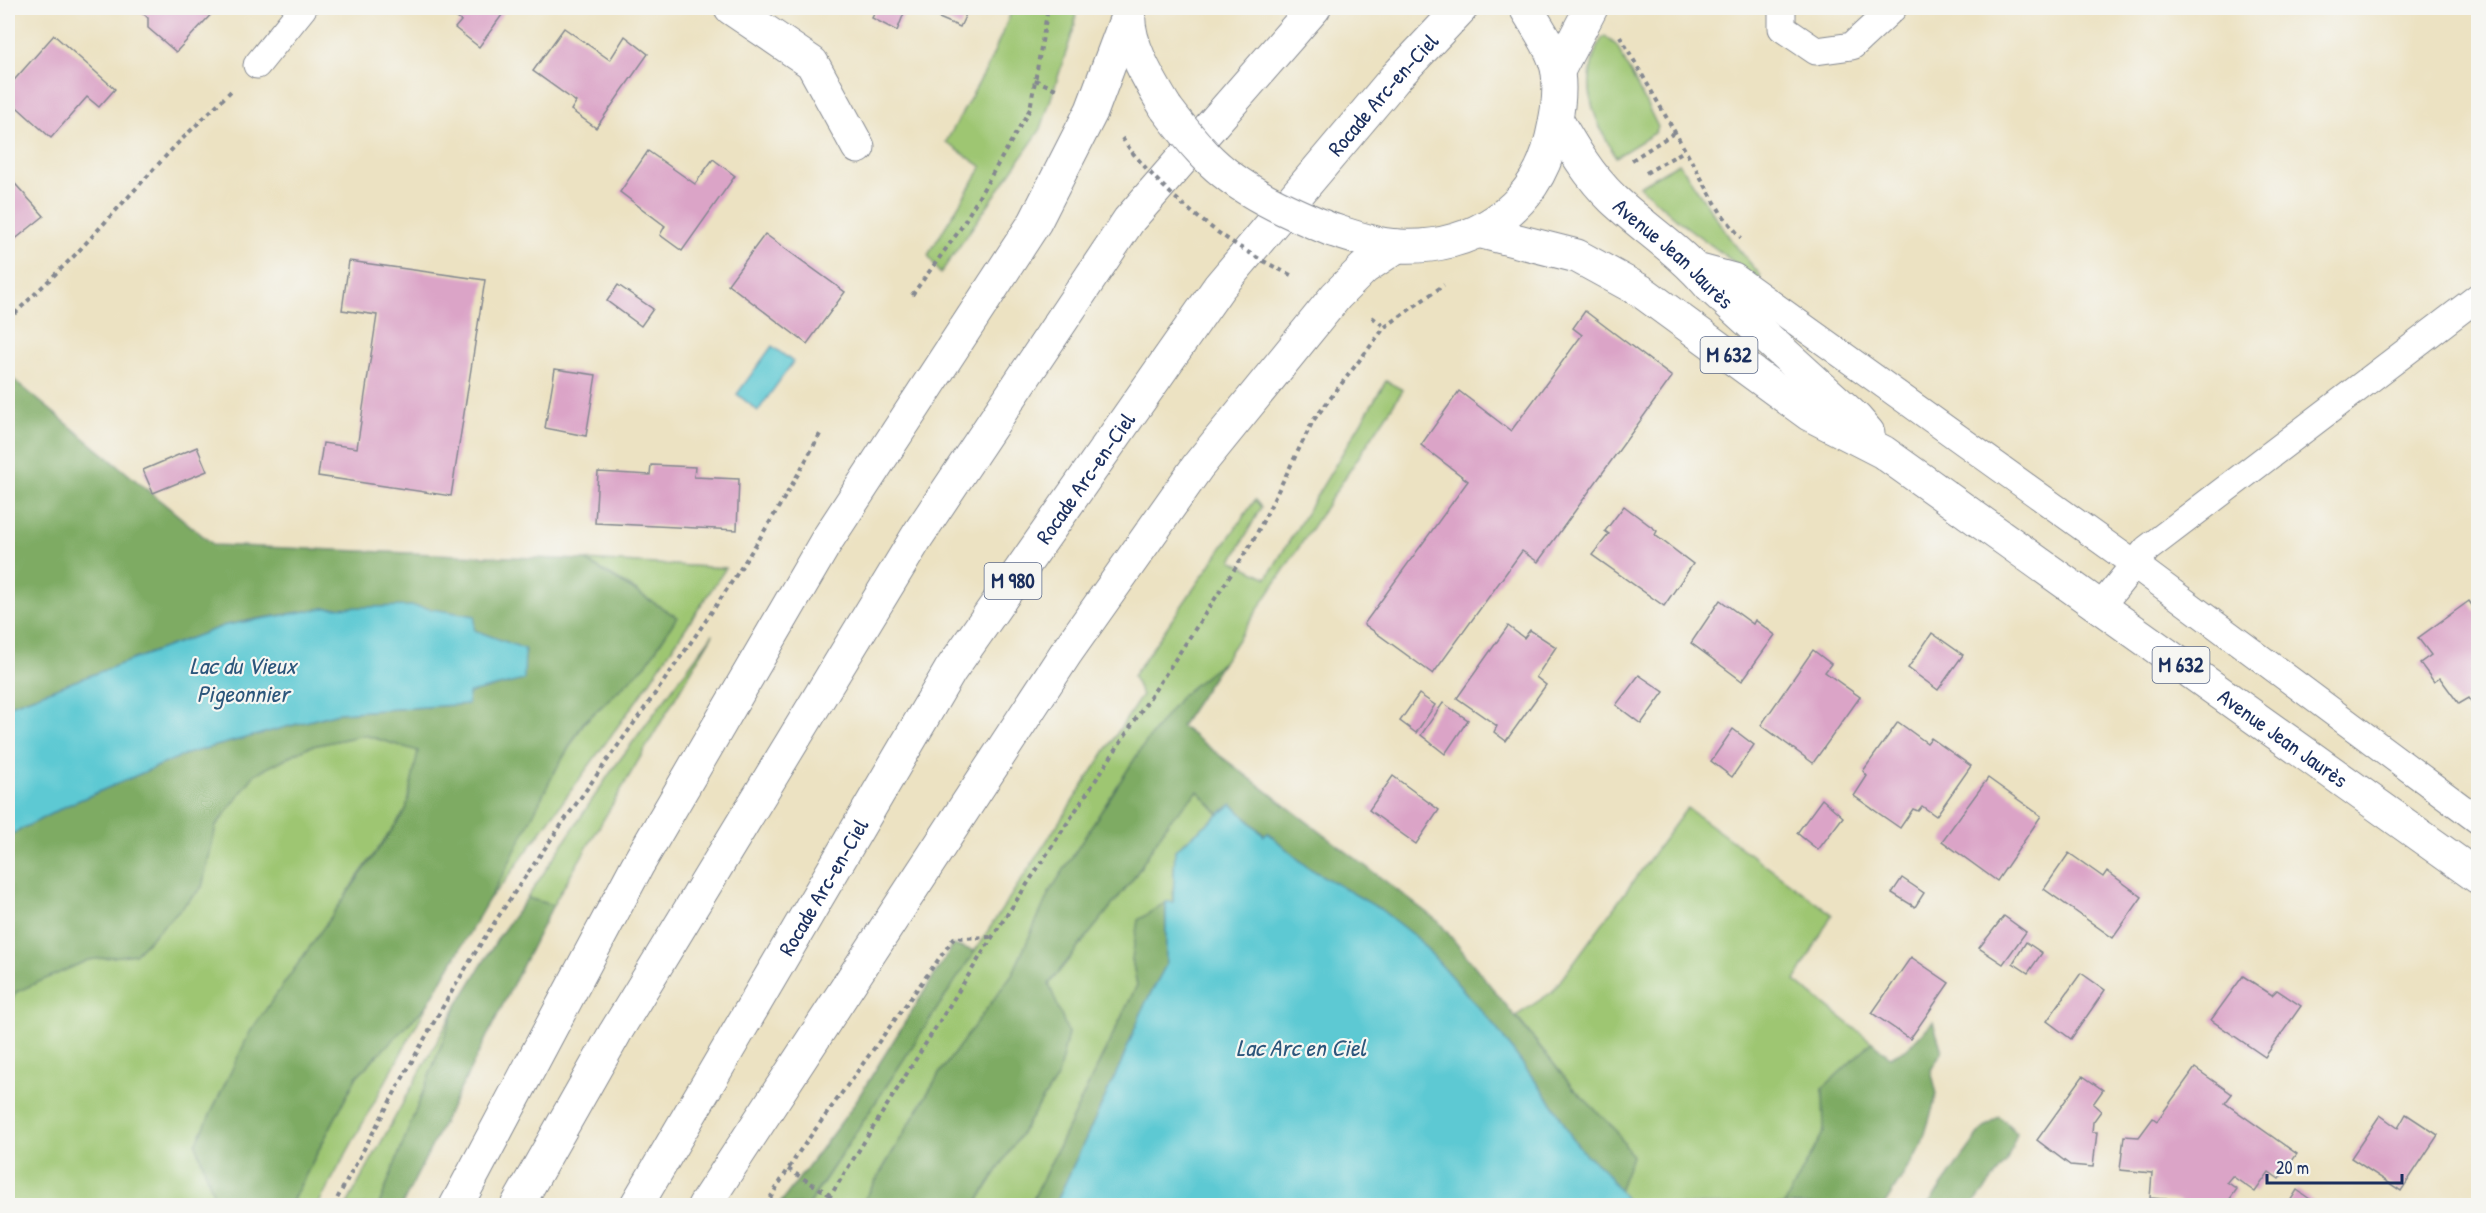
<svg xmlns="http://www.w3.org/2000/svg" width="2486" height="1213" font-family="'Patrick Hand',sans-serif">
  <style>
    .green { fill: #9ec672; stroke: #5c7a68; stroke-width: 1.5 }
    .forest { fill: #7eab64; stroke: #4c6d61; stroke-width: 1.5 }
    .water { fill: #5dc9d3; stroke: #3c7c98; stroke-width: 1.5 }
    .building { fill: #dba4c7 }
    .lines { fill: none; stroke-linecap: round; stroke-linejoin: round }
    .lane-casing { stroke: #848890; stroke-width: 29 }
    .street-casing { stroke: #848890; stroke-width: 35 }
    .primary-casing { stroke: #848890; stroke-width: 35 }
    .highway-casing { stroke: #848890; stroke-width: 35 }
    .path { stroke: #848890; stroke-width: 4; stroke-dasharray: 4.5 4.5; stroke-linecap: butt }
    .lane { stroke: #fff; stroke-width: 27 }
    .street { stroke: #fff; stroke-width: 33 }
    .primary { stroke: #fff; stroke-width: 33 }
    .highway { stroke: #fff; stroke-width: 33 }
    .primary-bridge-casing { stroke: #848890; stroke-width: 35; stroke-linecap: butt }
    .path-bridge { stroke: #848890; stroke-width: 4; stroke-dasharray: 4.5 4.5; stroke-linecap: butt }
    .primary-bridge { stroke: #fff; stroke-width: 33 }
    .labels { text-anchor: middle; stroke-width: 4.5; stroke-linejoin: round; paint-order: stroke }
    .shield { fill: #f6f6f2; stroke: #5d6b8a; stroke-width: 1.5 }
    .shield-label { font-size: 21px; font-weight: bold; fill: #1b2f5e }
    .street-label { font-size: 22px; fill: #1b2f5e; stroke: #f6f6f2 }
    .water-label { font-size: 24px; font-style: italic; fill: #2c567b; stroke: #f6f6f2 }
  </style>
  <rect width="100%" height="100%" fill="#f6f6f2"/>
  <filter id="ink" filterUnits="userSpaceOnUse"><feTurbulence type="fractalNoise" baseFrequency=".0167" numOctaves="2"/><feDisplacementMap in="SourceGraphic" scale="12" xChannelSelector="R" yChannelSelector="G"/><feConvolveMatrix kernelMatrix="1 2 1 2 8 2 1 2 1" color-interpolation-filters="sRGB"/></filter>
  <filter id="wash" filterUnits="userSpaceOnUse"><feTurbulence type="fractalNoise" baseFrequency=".008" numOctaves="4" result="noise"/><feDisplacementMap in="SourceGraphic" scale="24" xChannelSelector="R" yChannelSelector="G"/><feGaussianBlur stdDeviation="1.35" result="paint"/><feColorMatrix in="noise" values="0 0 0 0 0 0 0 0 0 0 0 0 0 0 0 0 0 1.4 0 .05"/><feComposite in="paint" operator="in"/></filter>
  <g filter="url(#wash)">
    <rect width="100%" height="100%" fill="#ece2c2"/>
    <g class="green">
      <path d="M1013,8H1076L1075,25L1041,129L940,274L928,255L982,167L946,142L988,66Z"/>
      <path d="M1605,36L1617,46L1658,127L1655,133L1616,157C1596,123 1582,95 1594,56C1596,49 1599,40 1605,36Z"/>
      <path d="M1679,163L1731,240L1761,276L1758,280L1680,222L1639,186Z"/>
      <path d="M1386,381L1403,390L1223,662L1181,696L1141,749L1049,893L1013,973L939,1074L861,1205L808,1206L1142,695L1133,676L1255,500L1261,507L1232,561L1267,578Z"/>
      <path d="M585,560L726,568L642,693L505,881L487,901L554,773L584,723L646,665L637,591Z"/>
      <path d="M713,634L553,905L527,898L610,773Z"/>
      <path d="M364,735L419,751L406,810L354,882L196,1144L217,1205L8,1206V1008L16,992L88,960L135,954L202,887L216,826L255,774L308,747Z"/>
      <path d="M1198,791L1219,814L1175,850L1173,902L1132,959L1137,985L1030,1205L975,1206L1058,1076L1068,1033L1049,984L1133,879L1169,821Z"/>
      <path d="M1687,808L1832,914L1795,981L1872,1042L1823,1088L1824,1131L1784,1205H1630L1618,1193L1632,1156L1615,1129L1573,1088L1516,1016L1552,992Z"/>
      <path d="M428,1004L318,1205L290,1206L357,1076Z"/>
      <path d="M456,1007L379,1205L346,1206Z"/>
    </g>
    <g class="forest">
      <path d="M8,375L214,545L585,560L677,617L646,665L583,723L554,773L503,875L428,1004L357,1076L290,1205H217L196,1144L250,1032L406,810L418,751L364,735L308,747L255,774L216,826L202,887L135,954L88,960L16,992L8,1008V836L68,805L186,754L338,713L467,704L468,693L523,680L525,650L474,630V616L325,608L257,619L226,625L8,706Z"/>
      <path d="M1223,662L1181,726L1439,922L1573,1088L1615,1129L1632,1156L1618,1193L1602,1167L1586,1155L1572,1138L1556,1109L1493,1024L1418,939L1380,909L1307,867L1268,833L1265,836L1232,804L1219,814L1198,791L1169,821L1133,879L1049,984L1068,1033L1058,1076L975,1205L861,1206L939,1074L1013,973L1049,893L1141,749L1181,696Z"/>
      <path d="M527,898L553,905L402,1205H379L456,1007L500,935Z"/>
      <path d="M1166,902V965L1145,1004L1121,1063L1055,1205L1030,1206L1137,985L1132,959L1138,920Z"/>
      <path d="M953,945L975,951L808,1205H779L851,1109Z"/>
      <path d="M1933,1022L1942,1051L1931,1070L1937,1094L1921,1147L1884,1205H1784L1824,1131L1823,1088L1872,1042L1890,1057L1906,1049Z"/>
      <path d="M1999,1116L2017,1133L2006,1163L1973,1205H1928L1982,1130Z"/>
    </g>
    <g class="water">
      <path d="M772,346L793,362L758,411L737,394Z"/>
      <path d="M413,606L475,616L474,630L525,649L524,680L469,693L468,704L338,713L186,754L68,805L8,836V706L226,625L325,608Z"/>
      <path d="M1232,804L1264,836L1268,833L1307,867L1380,909L1418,939L1493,1024L1556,1109L1572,1138L1586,1155L1602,1167L1630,1205H1055L1121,1063L1145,1004L1166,965V902H1173L1175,850Z"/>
    </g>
    <g id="blocks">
      <g class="building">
        <path d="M125,8H217L176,52L148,28V18L142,12L131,13Z"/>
        <path d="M443,8H507L479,47L455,28L461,21Z"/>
        <path d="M877,8H906L897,31L872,18Z"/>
        <path d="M916,8H969L960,27Z"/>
        <path d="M564,28L610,60L625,36L648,54L596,128L571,110L576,102L533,71Z"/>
        <path d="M54,35L115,89L99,107L87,97L51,138L8,99V87Z"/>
        <path d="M648,151L695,184L713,159L735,176L682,251L660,235L665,226L620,192Z"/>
        <path d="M8,176L44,216L8,245Z"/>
        <path d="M765,234L845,292L807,344L728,284Z"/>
        <path d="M349,261L485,280L451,496L318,476L323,443L357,448L377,315L342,310Z"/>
        <path d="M618,285L653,309L641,326L607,301Z"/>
        <path d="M1585,311L1672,377L1538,562L1522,551L1433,674L1364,624L1468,481L1421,445L1459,391L1511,431L1582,335L1573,328Z"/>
        <path d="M555,369L596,375L586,436L545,428Z"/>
        <path d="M197,447L207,471L153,493L143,470Z"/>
        <path d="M651,465L695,467L694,477L739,479L737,530L595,523L598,472L650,475Z"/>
        <path d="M1624,506L1657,531L1655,535L1693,564L1664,606L1592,555L1609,534L1605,531Z"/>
        <path d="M1720,600L1753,624L1755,620L1775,635L1742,681L1691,643Z"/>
        <path d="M2469,601L2478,614V712L2469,698L2459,704L2440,678L2434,682L2420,663L2431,655L2418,638Z"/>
        <path d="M1508,626L1524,638L1530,630L1556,647L1536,677L1546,685L1506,741L1494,732L1497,726L1457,698Z"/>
        <path d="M1932,633L1963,655L1938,690L1908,668Z"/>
        <path d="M1813,650L1831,664L1825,672L1860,697L1813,763L1761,725Z"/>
        <path d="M1639,675L1664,692L1641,724L1616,705Z"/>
        <path d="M1419,694L1435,705L1416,733L1400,721Z"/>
        <path d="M1443,703L1468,720L1445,754L1421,735Z"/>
        <path d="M1898,722L1927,743L1931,738L1971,766L1936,816L1922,806L1918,811L1913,809L1900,828L1854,796L1867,776L1863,771Z"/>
        <path d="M1733,729L1754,745L1732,777L1711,761Z"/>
        <path d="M1393,776L1439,810L1416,844L1369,810Z"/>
        <path d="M1988,778L2041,816L1997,881L1942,841Z"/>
        <path d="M1822,799L1843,817L1818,850L1797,833Z"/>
        <path d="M2069,853L2103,877L2107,871L2142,897L2113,938L2044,889Z"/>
        <path d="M1902,878L1924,893L1915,907L1892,893Z"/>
        <path d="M2004,916L2026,932L2003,964L1979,948Z"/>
        <path d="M2026,942L2042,953L2028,973L2013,963Z"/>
        <path d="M1911,957L1949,983L1910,1039L1872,1013Z"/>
        <path d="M2081,973L2105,990L2071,1039L2047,1021Z"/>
        <path d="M2243,976L2272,995L2277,990L2301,1006L2265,1057L2211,1020Z"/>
        <path d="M2195,1068L2232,1094L2225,1103L2297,1154L2279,1179L2269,1172L2255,1192L2232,1176L2227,1182L2237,1189L2225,1206H2185L2178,1200L2150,1198L2152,1173L2120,1170L2124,1136L2139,1137L2153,1118L2157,1121Z"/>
        <path d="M2083,1076L2103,1090L2093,1104L2101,1111L2093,1122L2092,1132H2097L2093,1167L2070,1165L2037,1140Z"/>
        <path d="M2406,1114L2438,1135L2401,1191L2351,1158L2380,1115L2398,1128Z"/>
        <path d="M2297,1190L2320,1206H2287Z"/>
      </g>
    </g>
  </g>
  <g filter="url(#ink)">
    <use href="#blocks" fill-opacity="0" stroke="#848890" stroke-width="1.5"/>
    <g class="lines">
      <defs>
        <g id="lane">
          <path d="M1782,8V28L1816,51L1852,46L1893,8"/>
          <path d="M257,65L303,8"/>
          <path d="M1693,266L1734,277L2134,564L2478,820"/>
          <path d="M2100,607L2147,549L2478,297"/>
        </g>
        <path id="street" d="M731,8L812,63L858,147"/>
        <g id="primary">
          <path d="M1129,8C1125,41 1149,80 1166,108"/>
          <path id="s1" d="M1556,119C1572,147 1589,176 1613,199C1645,229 1682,252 1710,286L1856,419L1868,433"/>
          <path d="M1332,230C1354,237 1376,245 1399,246C1471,250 1536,210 1552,137C1557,116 1561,95 1558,73C1555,51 1537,27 1526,8"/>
          <path id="s2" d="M1482,232L1577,256L1641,291L1809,414L1883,452L2478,877"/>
        </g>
        <g id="highway">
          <path d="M1558,71L1591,8"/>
          <path d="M456,1206L637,866L827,540L1035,222L1092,110L1127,17"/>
          <path d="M517,1206L615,1033L918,535L1129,220L1314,8"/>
          <path id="s3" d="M636,1206L950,671L1219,287L1396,77L1461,8"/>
          <path d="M704,1206L1066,653L1198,466L1336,296L1364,268L1397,246"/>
        </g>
      </defs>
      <use href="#lane" class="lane-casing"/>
      <use href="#street" class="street-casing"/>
      <use href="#primary" class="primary-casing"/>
      <use href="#highway" class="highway-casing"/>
      <g class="path">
        <path d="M1620,36L1721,213L1741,238"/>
        <path d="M1035,80L1056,89"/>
        <path d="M1122,138L1132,152"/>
        <path d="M1632,160L1674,133"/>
        <path d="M1646,173L1684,151"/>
        <path d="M912,295L959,231L1030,109L1048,8"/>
        <path d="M1372,317L1385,327"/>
        <path d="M8,320L74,256L176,145L231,91"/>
        <path d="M788,1169L830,1195"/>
        <path d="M333,1206C383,1115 431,1022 487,934C596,766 726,612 820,434"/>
        <path d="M765,1206L799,1152L954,938L993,937"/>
        <path d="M824,1206L993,936L1253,541L1313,421L1385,327L1444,285"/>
      </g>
      <use href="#lane" class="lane"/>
      <use href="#street" class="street"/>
      <use href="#primary" class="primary"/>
      <use href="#highway" class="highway"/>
      <defs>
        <path id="primary-bridge" d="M1166,108C1178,124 1191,140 1205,155C1238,190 1288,212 1332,230"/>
      </defs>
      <use href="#primary-bridge" class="primary-bridge-casing"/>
      <path class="path-bridge" d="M1132,152C1177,206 1229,246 1293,276"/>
      <use href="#primary-bridge" class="primary-bridge"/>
    </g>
  </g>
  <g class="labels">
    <g class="shield">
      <rect x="1700.5" y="337" width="57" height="36" rx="4.5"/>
      <rect x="984.5" y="563" width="57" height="36" rx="4.5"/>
      <rect x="2152.5" y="647" width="57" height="36" rx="4.5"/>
    </g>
    <g class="shield-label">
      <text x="1729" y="362">M 632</text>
      <text x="1013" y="588">M 980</text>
      <text x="2181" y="672">M 632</text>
    </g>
    <g class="street-label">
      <text dy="8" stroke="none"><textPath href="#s3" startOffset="1342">Rocade Arc-en-Ciel</textPath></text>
      <text dy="8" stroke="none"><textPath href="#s1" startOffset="180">Avenue Jean Jaurès</textPath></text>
      <text dy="8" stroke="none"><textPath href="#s3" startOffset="856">Rocade Arc-en-Ciel</textPath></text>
      <text dy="8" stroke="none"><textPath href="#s2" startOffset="954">Avenue Jean Jaurès</textPath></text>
      <text dy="8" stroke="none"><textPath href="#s3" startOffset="370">Rocade Arc-en-Ciel</textPath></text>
    </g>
    <g class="water-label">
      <text x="243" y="674">Lac du Vieux<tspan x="243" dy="28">Pigeonnier</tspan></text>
      <text x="1301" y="1056">Lac Arc en Ciel</text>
    </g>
  </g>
  <rect width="2486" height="1213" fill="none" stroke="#f6f6f2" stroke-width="30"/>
  <path d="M2267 1174v9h135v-9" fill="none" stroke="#1b2f5e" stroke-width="3"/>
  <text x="2276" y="1174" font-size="18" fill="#1b2f5e" stroke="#f6f6f2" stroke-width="4.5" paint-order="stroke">20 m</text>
</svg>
